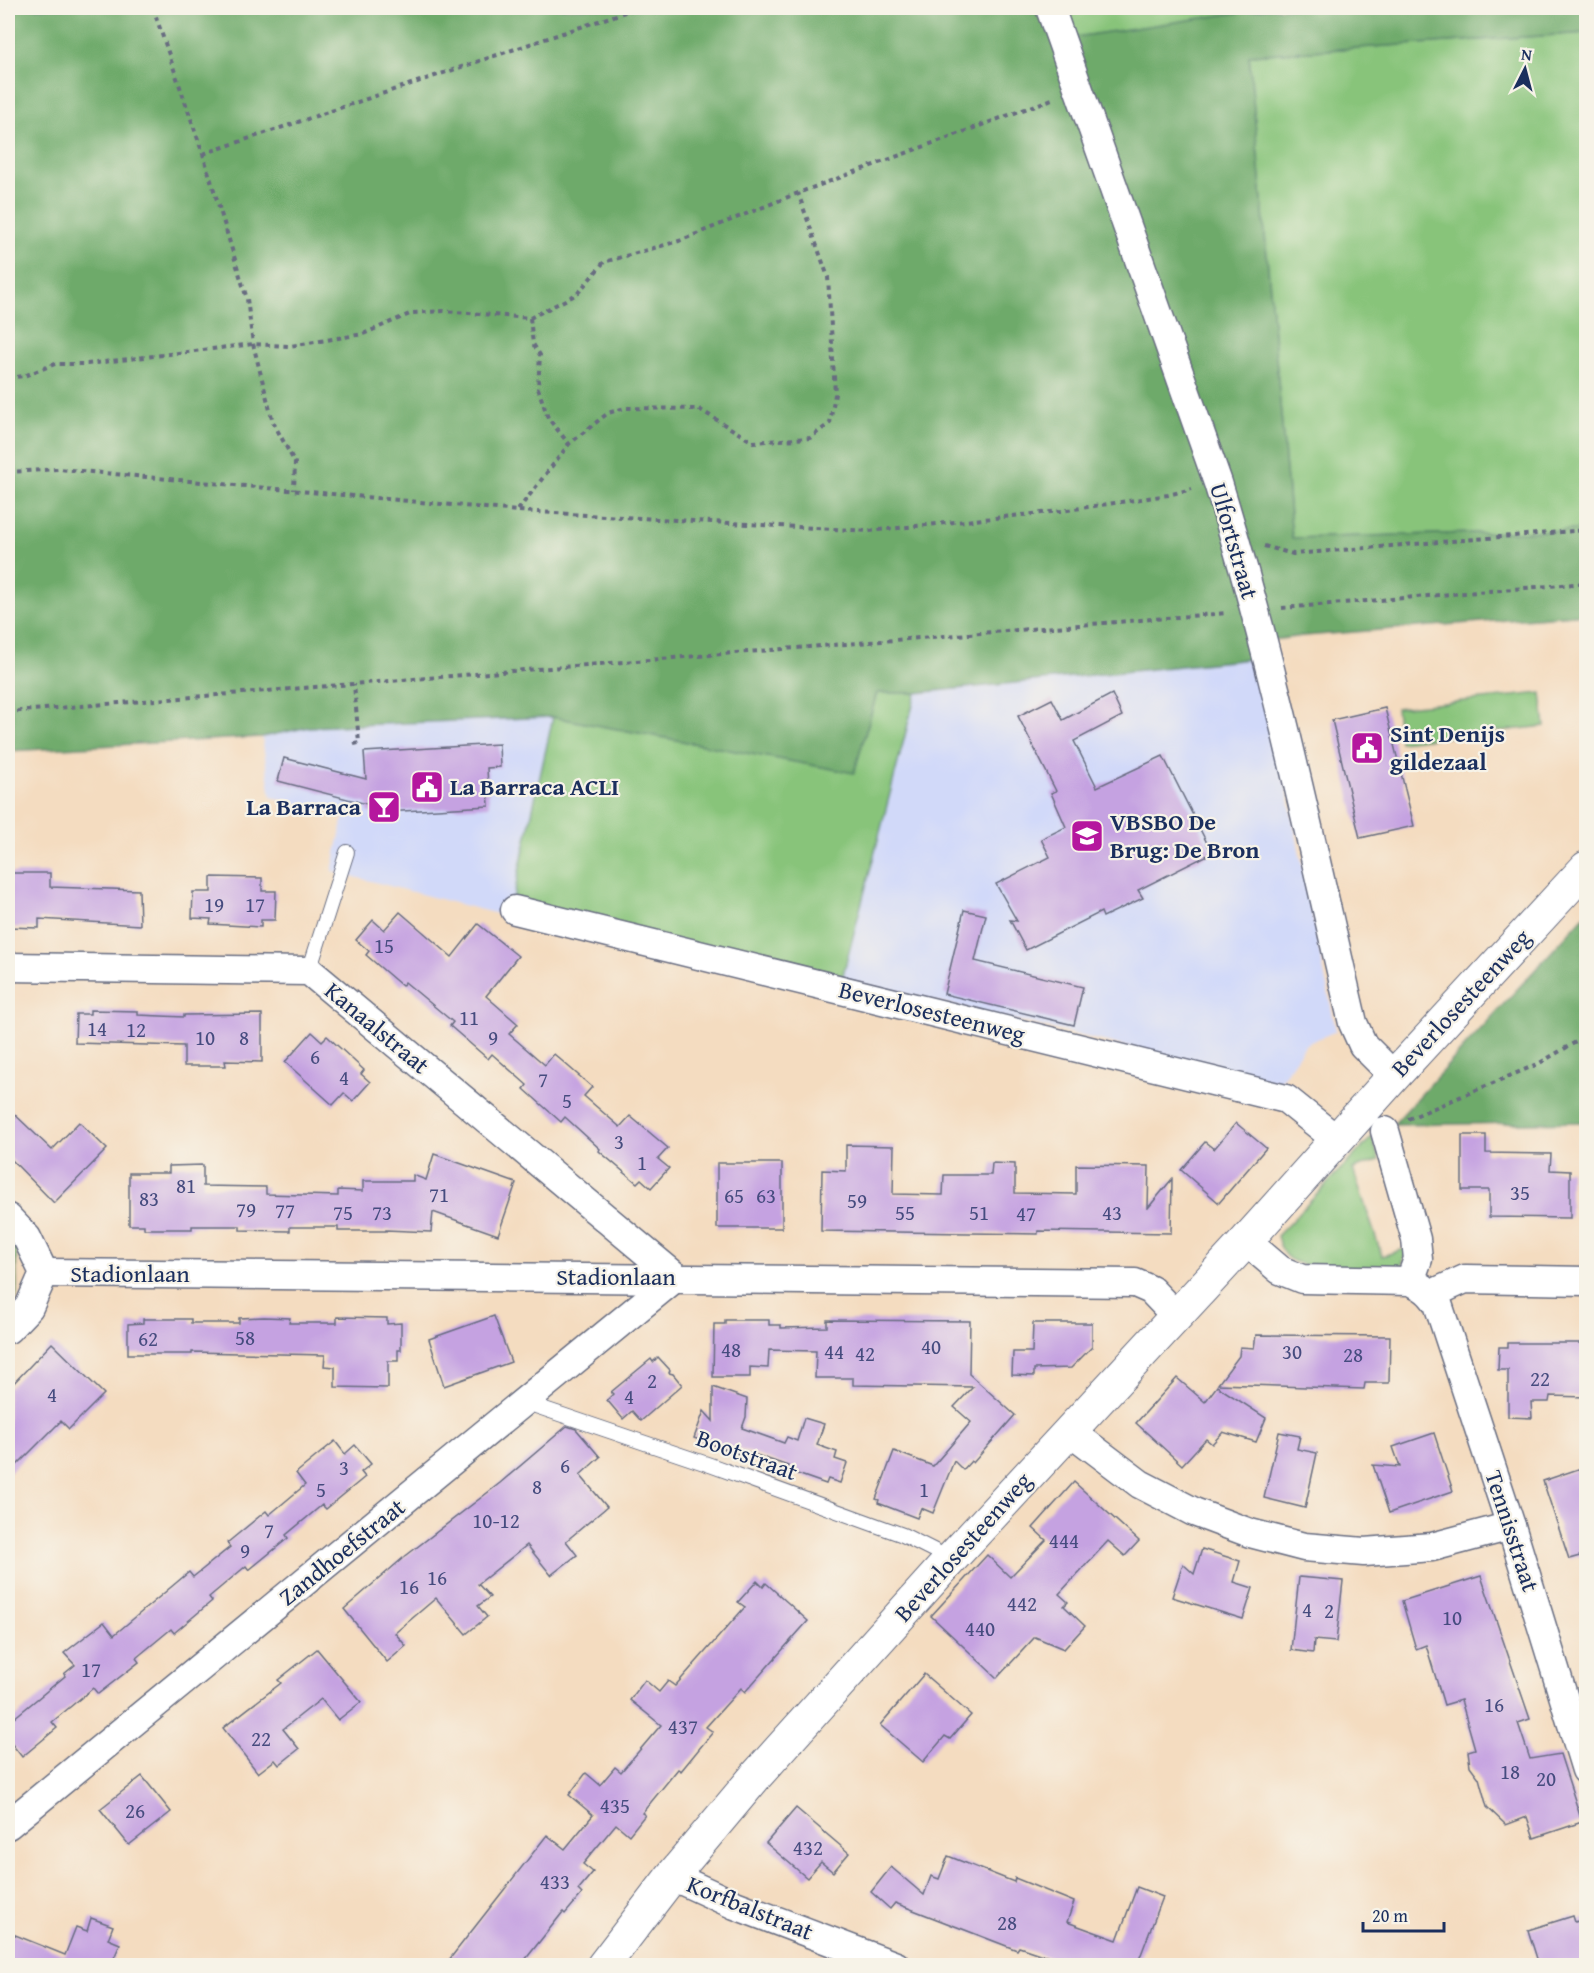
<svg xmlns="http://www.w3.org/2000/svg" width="1594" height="1973" font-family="'Gentium Book Plus',serif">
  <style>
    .built { fill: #d1d9f9 }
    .green { fill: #88c47a; stroke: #527a6c; stroke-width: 1.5 }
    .forest { fill: #6eaa6a; stroke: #446c64; stroke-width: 1.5 }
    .building { fill: #c5a2e1 }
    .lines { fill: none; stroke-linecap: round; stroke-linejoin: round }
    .service-casing { stroke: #676c80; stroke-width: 16 }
    .minor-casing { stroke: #676c80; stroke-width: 31 }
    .tertiary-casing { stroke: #676c80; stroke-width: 35 }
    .path { stroke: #676c80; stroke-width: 4; stroke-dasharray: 4.5 4.5; stroke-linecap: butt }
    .service { stroke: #fff; stroke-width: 14 }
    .minor { stroke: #fff; stroke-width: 28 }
    .tertiary { stroke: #fff; stroke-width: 33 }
    .labels { text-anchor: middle; stroke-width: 4.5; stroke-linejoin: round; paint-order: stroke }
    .number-label { font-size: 21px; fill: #464c7f }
    .street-label { font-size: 24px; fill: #1b2f5e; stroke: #f7f3e8 }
    .poi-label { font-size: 24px; font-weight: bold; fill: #1b2f5e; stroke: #f7f3e8; text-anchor: start }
  </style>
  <rect width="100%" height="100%" fill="#f7f3e8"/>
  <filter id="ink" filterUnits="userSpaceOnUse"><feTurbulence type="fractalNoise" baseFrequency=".0167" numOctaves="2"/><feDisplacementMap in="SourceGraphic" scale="12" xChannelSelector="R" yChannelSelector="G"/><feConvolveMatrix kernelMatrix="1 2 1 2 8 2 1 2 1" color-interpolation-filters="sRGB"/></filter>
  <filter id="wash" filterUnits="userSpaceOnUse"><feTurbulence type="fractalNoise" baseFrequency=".008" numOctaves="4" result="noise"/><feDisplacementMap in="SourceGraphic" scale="24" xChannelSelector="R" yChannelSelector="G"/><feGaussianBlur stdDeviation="1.35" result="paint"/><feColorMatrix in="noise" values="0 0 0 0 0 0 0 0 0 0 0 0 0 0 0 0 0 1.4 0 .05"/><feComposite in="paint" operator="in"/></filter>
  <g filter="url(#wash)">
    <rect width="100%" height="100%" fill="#f4dcc0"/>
    <g class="built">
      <path d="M1260,658L1336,1031L1306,1044L1279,1083L842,979L916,693Z"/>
      <path d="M553,717L509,917L332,871L344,815L271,797L262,737L309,727Z"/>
    </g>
    <g class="green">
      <path d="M1059,8H1269L1069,38Z"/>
      <path d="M1586,33V530L1292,538L1249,55Z"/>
      <path d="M877,693H916L842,979L512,904L553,717L854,773Z"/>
      <path d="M1541,693L1545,726L1400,742L1396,708Z"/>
      <path d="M1372,1137L1379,1160L1353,1169L1382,1256L1408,1248L1401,1267C1373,1267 1307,1274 1287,1257C1281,1252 1279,1243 1277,1236Z"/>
      <path d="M8,1235L16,1250L17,1292L15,1304L8,1312Z"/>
    </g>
    <g class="forest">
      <path d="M8,8H1059L1069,38L1269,8H1586V33L1249,55L1292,538L1586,530V614L1304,636L1256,642L1260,658L916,693H877L854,773L553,717L309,727L262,737L8,751Z"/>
      <path d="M1586,914V1122L1393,1125Z"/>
    </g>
    <g id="blocks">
      <g class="building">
        <path d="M1112,694L1122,716L1074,741L1097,787L1163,756L1212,853L1138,890L1143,898L1103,917L1101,912L1026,950L1010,920L1017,921L996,884L1050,857L1041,839L1066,827L1051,793L1056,791L1018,716L1052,699L1063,720Z"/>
        <path d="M1385,708L1414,826L1360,838L1332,720Z"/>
        <path d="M499,744L500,767L487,768L489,806L368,813L367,804L278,781L284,758L366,779L364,752Z"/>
        <path d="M8,873H50V887L139,890L140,925L39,919V928L8,927Z"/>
        <path d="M211,877L262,878V891H276L275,920H261V927L210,924L211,919L192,918L193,892H211Z"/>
        <path d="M964,910L986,915L975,961L1083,987L1074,1025L944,994Z"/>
        <path d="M400,912L452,957L478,924L518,956L486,996L518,1024L509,1034L545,1065L554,1054L592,1087L584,1096L620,1127L630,1116L668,1148L658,1159L669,1168L651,1188L641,1179L637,1183L599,1151L600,1149L565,1117L561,1122L524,1089L527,1085L492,1054L488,1059L450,1026L453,1022L405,982L402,986L366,955L369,951L356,940L373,920L384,930Z"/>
        <path d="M90,1010L138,1011V1015L184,1017V1015L262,1014V1062L225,1061L226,1066H184V1046L75,1043L76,1014H90Z"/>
        <path d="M312,1032L322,1041L327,1036L364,1070L361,1074L370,1082L353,1101L344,1093L333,1105L285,1062Z"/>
        <path d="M8,1108L52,1150L79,1122L107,1149L54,1203L8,1156Z"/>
        <path d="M1236,1123L1266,1148L1219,1203L1181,1170L1205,1142L1214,1149Z"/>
        <path d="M1462,1135H1486V1153L1551,1154L1550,1170L1570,1171V1218L1489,1217V1190H1462Z"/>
        <path d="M846,1145L894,1146L893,1194L943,1195L944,1175H991L992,1163L1015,1164V1193L1076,1194V1165L1149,1166L1148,1208L1172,1179L1171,1233L1038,1231V1234L821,1231L822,1170L846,1171Z"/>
        <path d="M434,1154L516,1183L498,1235L433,1212L431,1232L386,1230V1231H338V1227H290V1231L240,1230V1226H192V1229H144V1225H129V1173H169V1166L203,1165V1186L266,1187V1194L338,1196V1190L363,1191V1181H413V1175L426,1180Z"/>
        <rect x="717" y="1163" width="65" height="65"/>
        <path d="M494,1316L511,1362L444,1386L429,1339Z"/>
        <path d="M264,1317L290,1318L289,1323H337V1317L387,1318V1324L401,1323V1350H398V1361H388V1388L335,1387V1367L324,1366L325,1355L192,1352V1354H128V1324L143,1323V1319H191V1323H239V1318Z"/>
        <path d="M725,1320H769V1325H781V1328L827,1327V1320L970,1321L969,1374L1015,1415L973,1463L971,1461L963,1470L954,1461L933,1513L921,1508L917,1518L878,1503L879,1500L876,1499L894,1451L933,1466L971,1422L954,1407L973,1387L853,1385V1378H815L816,1351L769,1350L768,1368L750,1367V1377H713L714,1324H725Z"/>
        <path d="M1033,1323H1092V1347L1071,1368L1034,1369V1376L1012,1375L1013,1352H1032Z"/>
        <path d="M1256,1335L1390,1336L1389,1383H1365L1364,1389L1218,1384L1239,1356L1240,1347L1254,1348Z"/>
        <path d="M52,1343L104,1394L69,1429L61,1421L8,1474V1389Z"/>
        <path d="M1508,1343H1587V1397L1550,1396L1549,1402H1531L1532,1418L1508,1417V1370H1498L1499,1347H1508Z"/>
        <path d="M658,1357L670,1370L669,1373L673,1374L682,1385L641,1421L632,1411L623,1419L607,1400L613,1394L611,1392L651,1359L653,1362Z"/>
        <path d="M1177,1378L1205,1402L1217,1386L1266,1418L1256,1442L1223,1432L1212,1444L1206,1439L1182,1465L1136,1423Z"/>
        <path d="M713,1387L747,1399L746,1417L742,1428L784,1443L787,1437L797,1441L804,1418L824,1424L817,1445L837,1452L835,1459L847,1463L840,1483L828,1479L826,1484L786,1470L788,1466L736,1448L742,1455L694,1438L704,1411L713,1421Z"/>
        <path d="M567,1426L576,1429L600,1457L580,1475L607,1507L566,1541L577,1555L551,1575L527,1545L478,1584L490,1597L478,1606L487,1617L466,1634L436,1598L395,1633L406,1646L387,1662L344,1609L403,1558L500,1483Z"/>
        <path d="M1279,1432L1300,1436L1297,1449L1317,1453L1305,1508L1264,1498Z"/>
        <path d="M1434,1433L1453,1491L1389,1513L1373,1465L1400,1467L1393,1447Z"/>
        <path d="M335,1441L345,1454L355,1445L371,1464L361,1472L365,1477L326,1509L322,1505L286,1535L288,1538L249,1570L246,1566L209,1597L212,1601L174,1633L171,1629L136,1658L139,1662L98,1694L93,1688L52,1722L57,1728L22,1757L8,1739V1723L65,1676L64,1674L75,1665L64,1653L104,1622L114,1635L189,1572L193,1577L230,1547L227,1543L261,1515L266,1511L269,1515L305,1485L296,1473Z"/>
        <path d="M1587,1466V1554L1569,1559L1543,1481Z"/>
        <path d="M1074,1482L1139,1541L1125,1556L1108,1541L1059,1594L1068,1602L1064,1606L1085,1626L1064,1649L1035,1637L997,1678L931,1616L987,1555L1010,1577L1046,1540L1033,1528Z"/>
        <path d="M1202,1549L1240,1561L1234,1582L1253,1588L1243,1619L1172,1597L1183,1564L1194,1574Z"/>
        <path d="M1481,1576L1530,1719L1518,1723L1530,1759L1560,1754L1582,1822L1534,1838L1527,1817L1506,1825L1487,1807L1479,1778L1470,1766L1468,1751L1475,1749L1461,1700L1444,1705L1426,1645L1416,1649L1402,1601Z"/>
        <path d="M1299,1577L1343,1581L1336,1642L1314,1640L1313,1653L1291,1650Z"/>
        <path d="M757,1581L763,1587L766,1583L808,1621L745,1692L741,1688L706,1727L713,1732L681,1771L678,1769L642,1813L645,1815L629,1835L616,1824L583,1864L593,1872L578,1890L582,1894L565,1914L563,1912L521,1965H445L547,1835L565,1849L593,1815L569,1795L586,1773L600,1785L615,1767L621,1772L661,1725L630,1700L645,1680L659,1692L668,1681L675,1686L745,1607L738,1602Z"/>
        <path d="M317,1649L361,1702L338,1720L321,1699L283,1729L299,1749L279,1765L275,1760L258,1773L223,1728L281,1683L278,1680Z"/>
        <path d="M924,1674L971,1715L950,1739L945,1736L923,1762L880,1725Z"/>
        <path d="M142,1776L171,1812L129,1845L100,1809Z"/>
        <path d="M796,1808L849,1853L833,1872L821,1862L807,1878L766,1843Z"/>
        <path d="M948,1856L1014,1882L1015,1878L1074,1902L1067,1922L1117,1940L1137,1887L1163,1897L1137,1965H1072L1019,1947L1017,1950L895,1903L890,1909L871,1892L891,1867L924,1895L931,1876L939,1879Z"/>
        <path d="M1573,1916L1575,1922L1587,1918V1965H1539L1528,1930Z"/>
        <path d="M91,1918L113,1926L108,1939L120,1944L111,1965H8V1932L65,1955L76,1927L87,1931Z"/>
      </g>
    </g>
  </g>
  <g filter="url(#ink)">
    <use href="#blocks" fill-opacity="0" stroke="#676c80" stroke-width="1.5"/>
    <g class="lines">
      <defs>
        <g id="service">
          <path d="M309,971L347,852"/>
          <path d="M524,1402L710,1465L903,1535L951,1559"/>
        </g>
        <g id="minor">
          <path d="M1050,8L1218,483C1273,660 1311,843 1353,1023L1363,1045L1394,1076"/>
          <path d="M515,910L1286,1099L1337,1140"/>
          <path d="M8,967L309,971L676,1277L8,1825"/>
          <path d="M1385,1131L1416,1239L1418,1259L1410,1281"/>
          <path d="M8,1218L27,1238L44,1273L29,1307L8,1329"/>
          <path d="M1246,1241L1280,1270L1302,1279L1410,1281C1424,1287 1430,1292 1438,1304L1511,1526L1586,1770"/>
          <path d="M44,1273L1135,1283L1151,1290L1175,1315"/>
          <path d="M1432,1294L1465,1279L1586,1281"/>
          <path d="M1070,1431L1140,1484L1194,1512L1250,1533L1304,1547L1364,1552L1432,1547L1511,1526"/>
          <path d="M672,1876L735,1905L896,1966"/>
        </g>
        <path id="tertiary" d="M603,1966L672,1876L755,1777L951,1559L1246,1241L1394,1076L1586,868"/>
      </defs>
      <use href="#service" class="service-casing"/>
      <use href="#minor" class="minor-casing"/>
      <use href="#tertiary" class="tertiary-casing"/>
      <g class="path">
        <path d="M153,8L203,154L247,299L253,344L273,422L295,463L294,490"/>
        <path d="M203,154L637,8"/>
        <path d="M530,318L533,344L540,355L538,388L548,418L569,444"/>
        <path d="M8,378L24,376L55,364H87L253,344L290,346L363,334L412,313L444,311L530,318L577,294L604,262L679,241L798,193L1055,98"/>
        <path d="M8,472L59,469L518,511L869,531L1061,511L1168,495L1192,489"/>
        <path d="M518,510L569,444L608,413L625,408L699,409L753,442L810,438L830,423L835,394L828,277L798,193"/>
        <path d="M1264,546L1293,554L1586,530"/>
        <path d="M1282,608L1586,583"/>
        <path d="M8,712L1227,613"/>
        <path d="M354,744L359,743L354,684"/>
        <path d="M1408,1119L1538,1064L1586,1036"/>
      </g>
      <use href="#service" class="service"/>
      <use href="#minor" class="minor"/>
      <use href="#tertiary" class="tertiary"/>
    </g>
  </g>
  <defs>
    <symbol id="civic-square" viewBox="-11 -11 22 22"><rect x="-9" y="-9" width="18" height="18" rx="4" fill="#b5179e" stroke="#f7f3e8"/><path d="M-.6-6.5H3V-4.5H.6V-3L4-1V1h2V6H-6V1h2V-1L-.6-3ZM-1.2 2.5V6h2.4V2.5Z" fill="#fff"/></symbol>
    <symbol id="bar-square" viewBox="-11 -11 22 22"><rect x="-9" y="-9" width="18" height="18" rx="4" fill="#b5179e" stroke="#f7f3e8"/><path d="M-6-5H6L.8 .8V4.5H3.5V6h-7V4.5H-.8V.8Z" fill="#fff"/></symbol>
    <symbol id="school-square" viewBox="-11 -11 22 22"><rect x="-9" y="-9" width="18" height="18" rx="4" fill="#b5179e" stroke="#f7f3e8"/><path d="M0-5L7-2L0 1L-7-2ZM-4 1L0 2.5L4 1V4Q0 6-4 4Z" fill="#fff"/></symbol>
  </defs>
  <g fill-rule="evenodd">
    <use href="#civic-square" x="1348" y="729" width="38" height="38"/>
    <use href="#civic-square" x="408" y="768" width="38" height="38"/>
    <use href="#bar-square" x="365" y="788" width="38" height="38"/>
    <use href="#school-square" x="1068" y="817" width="38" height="38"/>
  </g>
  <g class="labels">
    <g class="number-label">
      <text x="214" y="912">19</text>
      <text x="255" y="912">17</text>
      <text x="384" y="953">15</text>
      <text x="469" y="1025">11</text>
      <text x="97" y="1036">14</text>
      <text x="136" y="1037">12</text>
      <text x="205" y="1045">10</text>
      <text x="244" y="1045">8</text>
      <text x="493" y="1045">9</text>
      <text x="315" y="1064">6</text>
      <text x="344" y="1085">4</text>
      <text x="543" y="1087">7</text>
      <text x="567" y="1108">5</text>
      <text x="619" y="1149">3</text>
      <text x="642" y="1170">1</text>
      <text x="186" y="1193">81</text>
      <text x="1520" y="1200">35</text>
      <text x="439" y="1202">71</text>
      <text x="734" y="1203">65</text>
      <text x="766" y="1203">63</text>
      <text x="149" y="1206">83</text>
      <text x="857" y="1208">59</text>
      <text x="246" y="1217">79</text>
      <text x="285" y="1218">77</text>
      <text x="343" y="1220">75</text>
      <text x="382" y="1220">73</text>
      <text x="905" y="1220">55</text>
      <text x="979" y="1220">51</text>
      <text x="1112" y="1220">43</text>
      <text x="1026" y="1221">47</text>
      <text x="245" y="1345">58</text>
      <text x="148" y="1346">62</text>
      <text x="931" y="1354">40</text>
      <text x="731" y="1357">48</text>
      <text x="834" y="1359">44</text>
      <text x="1292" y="1359">30</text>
      <text x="865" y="1361">42</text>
      <text x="1353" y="1362">28</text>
      <text x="1540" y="1386">22</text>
      <text x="652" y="1388">2</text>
      <text x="52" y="1402">4</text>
      <text x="629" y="1404">4</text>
      <text x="565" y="1473">6</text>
      <text x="344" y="1475">3</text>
      <text x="537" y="1494">8</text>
      <text x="321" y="1497">5</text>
      <text x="924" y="1497">1</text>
      <text x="496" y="1528">10-12</text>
      <text x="269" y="1538">7</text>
      <text x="1064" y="1548">444</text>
      <text x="245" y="1558">9</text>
      <text x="437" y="1585">16</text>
      <text x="409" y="1594">16</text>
      <text x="1022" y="1611">442</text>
      <text x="1307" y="1617">4</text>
      <text x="1329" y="1618">2</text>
      <text x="1452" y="1625">10</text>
      <text x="980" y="1636">440</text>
      <text x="91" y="1677">17</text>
      <text x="1494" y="1712">16</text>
      <text x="683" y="1734">437</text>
      <text x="261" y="1746">22</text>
      <text x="1510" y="1779">18</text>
      <text x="1546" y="1786">20</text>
      <text x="615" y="1813">435</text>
      <text x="135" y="1818">26</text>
      <text x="808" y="1855">432</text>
      <text x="555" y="1889">433</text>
      <text x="1007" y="1930">28</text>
    </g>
    <g class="street-label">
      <text transform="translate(1234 541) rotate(74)" y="8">Ulfortstraat</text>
      <text transform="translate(1461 1003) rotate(-47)" y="8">Beverlosesteenweg</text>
      <text transform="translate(932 1012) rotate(14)" y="8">Beverlosesteenweg</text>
      <text transform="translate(377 1028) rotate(40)" y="8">Kanaalstraat</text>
      <text x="130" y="1282">Stadionlaan</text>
      <text x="616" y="1285">Stadionlaan</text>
      <text transform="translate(747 1455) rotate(20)" y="8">Bootstraat</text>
      <text transform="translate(1512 1531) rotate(72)" y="8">Tennisstraat</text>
      <text transform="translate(963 1547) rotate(-48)" y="8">Beverlosesteenweg</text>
      <text transform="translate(342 1552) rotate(-39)" y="8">Zandhoefstraat</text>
      <text transform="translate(750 1908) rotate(22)" y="8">Korfbalstraat</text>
    </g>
    <g class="poi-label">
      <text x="1390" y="742">Sint Denijs<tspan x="1390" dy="28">gildezaal</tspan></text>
      <text x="450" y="795">La Barraca ACLI</text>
      <text x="361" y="815" text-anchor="end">La Barraca</text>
      <text x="1110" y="830">VBSBO De<tspan x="1110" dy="28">Brug: De Bron</tspan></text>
    </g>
  </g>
  <rect width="1594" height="1973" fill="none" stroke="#f7f3e8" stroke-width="30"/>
  <g transform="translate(1525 69) rotate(6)" stroke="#f7f3e8" stroke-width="4.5" paint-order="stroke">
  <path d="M0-4.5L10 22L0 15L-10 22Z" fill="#1b2f5e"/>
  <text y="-9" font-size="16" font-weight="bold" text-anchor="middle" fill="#1b2f5e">N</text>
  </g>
  <path d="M1363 1922v9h81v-9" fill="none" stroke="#1b2f5e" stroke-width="3"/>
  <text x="1372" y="1922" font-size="18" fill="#1b2f5e" stroke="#f7f3e8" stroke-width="4.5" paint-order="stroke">20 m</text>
</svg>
